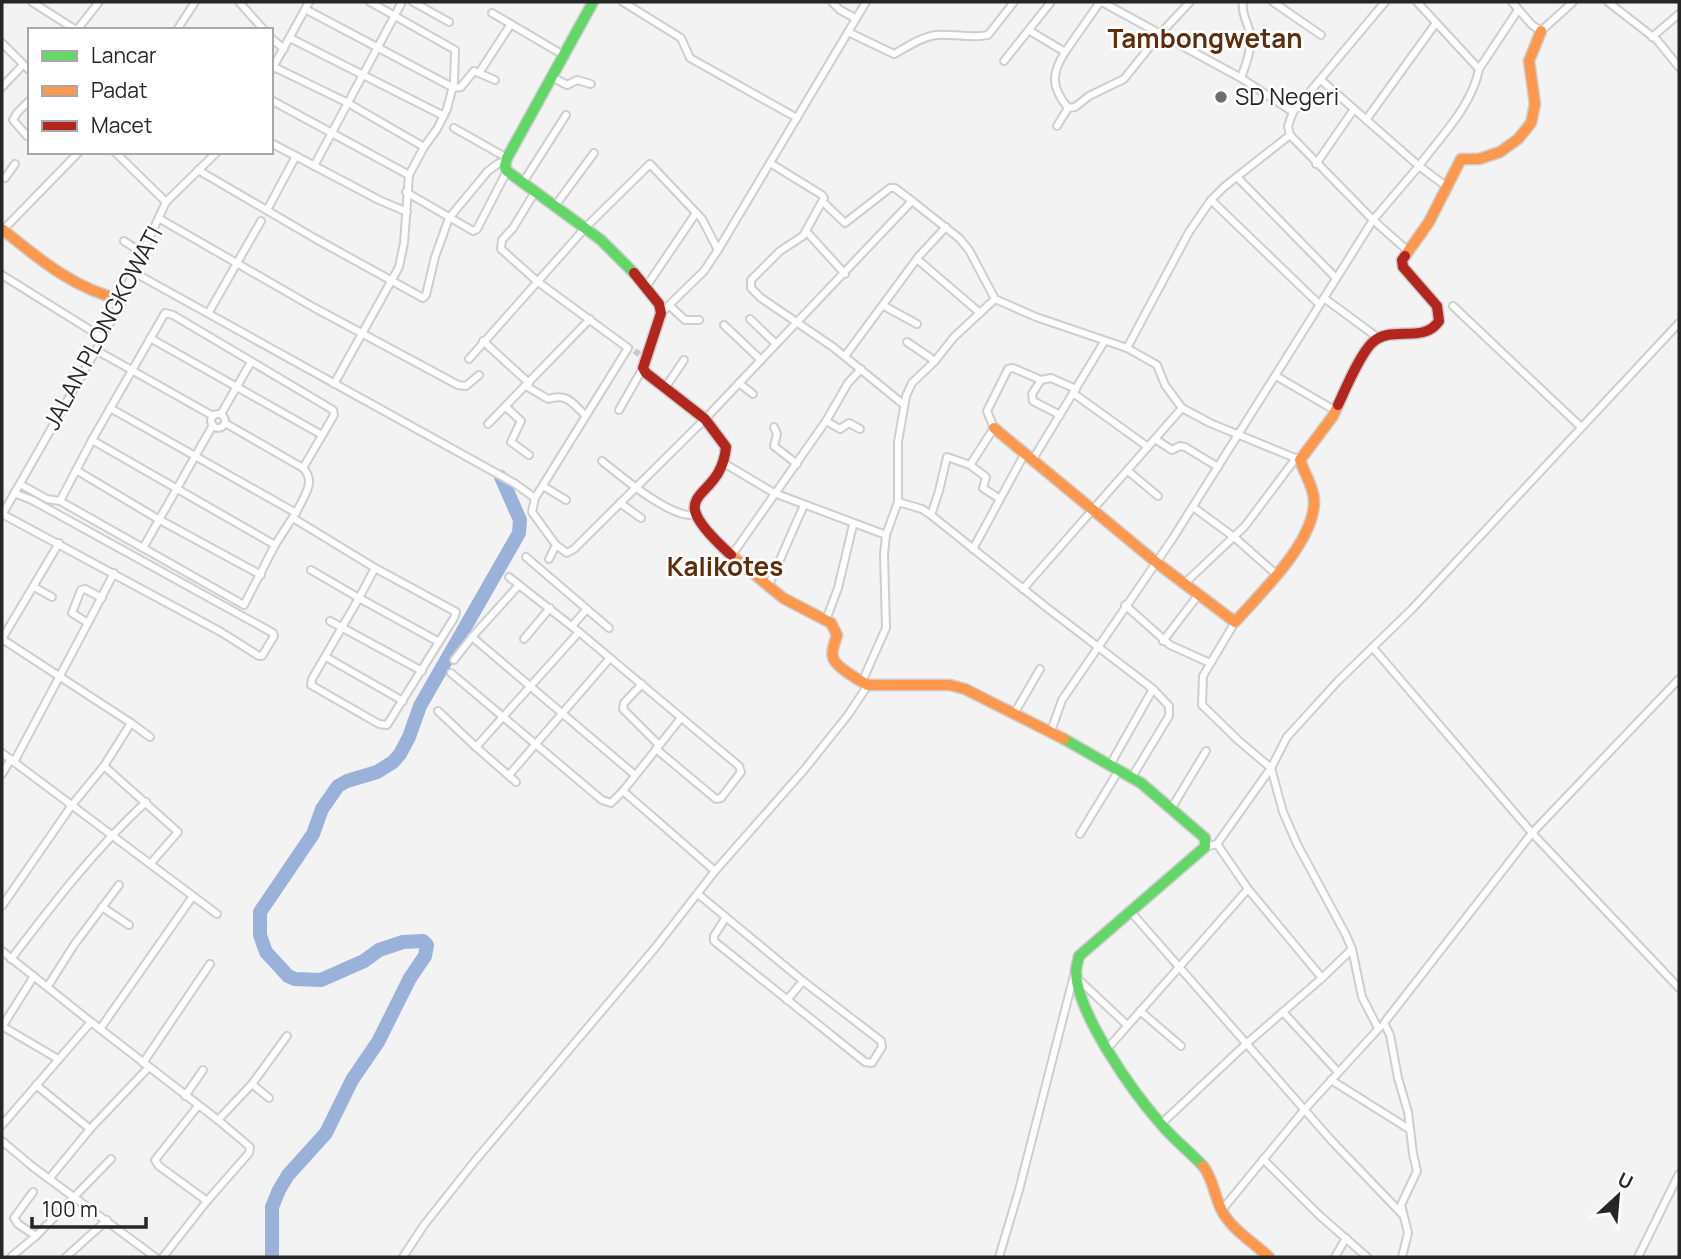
<svg xmlns="http://www.w3.org/2000/svg" width="1681" height="1259" font-family="Manrope,sans-serif">
  <style>
    .lines { fill: none; stroke-linecap: round; stroke-linejoin: round }
    .river { stroke: #9ab2da; stroke-width: 14 }
    .street-tunnel { stroke: #cacaca; stroke-width: 6; stroke-dasharray: 6 3; stroke-linecap: butt }
    .street-casing { stroke: #cecece; stroke-width: 10 }
    .fast-casing { stroke: #cecece; stroke-width: 13 }
    .slow-casing { stroke: #cecece; stroke-width: 13 }
    .jam-casing { stroke: #cecece; stroke-width: 13 }
    .street { stroke: #fdfdfd; stroke-width: 6 }
    .fast { stroke: #63d668; stroke-width: 10 }
    .slow { stroke: #ff974d; stroke-width: 10 }
    .jam { stroke: #b3261e; stroke-width: 10 }
    .poi-dot { fill: #6e6e6e; stroke: #fff; stroke-width: 2.5 }
    .labels { text-anchor: middle; stroke-width: 5; stroke-linejoin: round; paint-order: stroke }
    .poi-label { font-size: 23px; fill: #262627; stroke: #fff; text-anchor: start }
    .street-label { font-size: 23px; fill: #262627; stroke: #fff }
    .quarter-label { font-size: 26px; font-weight: bold; fill: #5c2e0d; stroke: #fff }
  </style>
  <rect width="100%" height="100%" fill="#f3f3f3"/>
  <g class="lines">
    <path class="river" d="M272,1257V1207L279,1190L288,1175L326,1133L352,1080L378,1042L410,978L425,956L427,945L423,941L403,942L379,950L364,961L321,980L295,979L288,976L266,952L260,935V912L313,834L322,809L338,786L347,781L377,772L393,762L400,754L409,737L420,706L519,533L520,520L501,477"/>
    <path class="street-tunnel" d="M627,346L645,358"/>
    <defs>
      <g id="street">
        <path d="M32,2L76,30"/>
        <path d="M239,2L264,30"/>
        <path d="M413,2L449,22"/>
        <path d="M623,2L681,38L690,58L797,118"/>
        <path d="M832,2L840,10L855,18"/>
        <path d="M1102,2L1241,78L1293,112L1385,2"/>
        <path d="M1273,2L1321,35"/>
        <path d="M1512,2L1532,25L1541,31L1573,2"/>
        <path d="M1608,2L1657,40L1679,67"/>
        <path d="M305,9L454,88L461,87L474,71L495,80"/>
        <path d="M492,13L565,56"/>
        <path d="M77,30L99,2"/>
        <path d="M177,30L195,2"/>
        <path d="M1030,31L1065,52L1100,2"/>
        <path d="M848,32L894,54C907,47 921,37 936,35C954,33 971,39 988,35L1014,2"/>
        <path d="M1652,37L1679,14"/>
        <path d="M271,38L284,49"/>
        <path d="M290,38L444,116"/>
        <path d="M2,43L30,71"/>
        <path d="M1065,52C1051,74 1051,87 1068,108"/>
        <path d="M1004,61L1051,2"/>
        <path d="M274,67L348,103L424,147"/>
        <path d="M1479,69L1518,10"/>
        <path d="M271,71L309,2"/>
        <path d="M479,73L511,24"/>
        <path d="M552,77L567,85L577,80L591,84"/>
        <path d="M1241,78C1246,64 1252,49 1250,34C1248,22 1241,14 1243,2"/>
        <path d="M1321,80L1419,166C1441,136 1472,106 1479,69L1417,2"/>
        <path d="M2,87L23,65"/>
        <path d="M271,100L409,175"/>
        <path d="M1366,120L1436,23"/>
        <path d="M1057,126L1068,108L1075,107L1089,96L1124,79L1160,34L1190,2"/>
        <path d="M454,128L507,158"/>
        <path d="M27,136L13,120L17,113L30,100"/>
        <path d="M271,143L379,200L407,212"/>
        <path d="M115,152L166,202"/>
        <path d="M770,163L822,195L824,198L803,236L780,251L751,280V288L761,298L833,347L903,404"/>
        <path d="M1316,164L1354,109"/>
        <path d="M314,166L402,2"/>
        <path d="M198,170L316,239L423,298L426,295L435,257L449,218L488,171L499,163L505,161"/>
        <path d="M1237,177L1335,277"/>
        <path d="M5,178L15,164"/>
        <path d="M522,184L566,115"/>
        <path d="M406,192L473,231L477,229L507,171"/>
        <path d="M1211,200L1224,187L1290,135"/>
        <path d="M823,202L845,223L890,188H895L912,201"/>
        <path d="M555,206L594,153"/>
        <path d="M267,210L296,156"/>
        <path d="M160,219L313,307L458,385L466,386L479,375"/>
        <path d="M3,230L79,152"/>
        <path d="M806,231L845,274"/>
        <path d="M124,241L144,254"/>
        <path d="M1408,251L1373,220L1419,166L1447,187"/>
        <path d="M917,259L980,313"/>
        <path d="M135,273L514,483L535,498L628,348L538,282L501,249L502,240L513,228L535,192"/>
        <path d="M2,275L103,338"/>
        <path d="M646,287L696,213"/>
        <path d="M1324,298L1377,337"/>
        <path d="M995,299L1036,317L1127,348L1189,232L1211,200L1319,304"/>
        <path d="M670,306L685,320H699"/>
        <path d="M884,306L917,324"/>
        <path d="M1453,306L1581,427"/>
        <path d="M209,312L261,221"/>
        <path d="M661,313L704,271L718,250L866,2"/>
        <path d="M750,319L776,344"/>
        <path d="M724,325L761,360"/>
        <path d="M150,338L322,435"/>
        <path d="M483,341L529,383"/>
        <path d="M907,342L935,361"/>
        <path d="M1127,348L1157,365L1165,385L1182,408"/>
        <path d="M96,350L213,416"/>
        <path d="M845,356L919,256L946,227"/>
        <path d="M469,359L586,227L650,164L702,219L718,250"/>
        <path d="M1276,376L1336,411"/>
        <path d="M1041,380L1032,394L1033,401L1060,415"/>
        <path d="M739,383L753,394"/>
        <path d="M334,384L399,267L404,243L409,175L424,147L437,129L447,109L454,82L455,50L370,2"/>
        <path d="M526,386L548,399C568,393 572,403 585,415"/>
        <path d="M665,388L684,360"/>
        <path d="M1073,393L1148,447"/>
        <path d="M506,407L521,421L511,442L529,455"/>
        <path d="M110,408L296,513C303,497 317,482 303,468L225,423"/>
        <path d="M619,410L643,368"/>
        <path d="M221,414L251,362"/>
        <circle cx="218" cy="421" r="7"/>
        <path d="M826,421L840,429L849,423L860,429"/>
        <path d="M488,424L590,319"/>
        <path d="M774,427L777,434L774,446L797,464"/>
        <path d="M1155,439L1172,450L1180,446L1185,447L1218,467"/>
        <path d="M92,440L275,545"/>
        <path d="M1033,459L1104,342"/>
        <path d="M602,461C621,476 671,519 695,515"/>
        <path d="M722,462L774,493L886,535"/>
        <path d="M970,465L986,477L983,488L1000,499"/>
        <path d="M76,470L158,519L261,575"/>
        <path d="M1128,471L1158,496"/>
        <path d="M20,484L47,499L60,501L92,440L165,313L173,315L333,410L334,415L303,468"/>
        <path d="M543,486L566,500"/>
        <path d="M535,498L532,512L556,545"/>
        <path d="M60,501L244,605L275,545L293,517"/>
        <path d="M898,502L922,509L931,515L1046,607L1153,689L1169,706V716L1132,777"/>
        <path d="M620,503L641,518"/>
        <path d="M1193,507L1234,537L1276,574"/>
        <path d="M2,514L221,632L259,656H262L274,636L273,633L32,500L14,493"/>
        <path d="M2,515L103,338L166,202L217,152"/>
        <path d="M931,515L939,491L947,457L970,465L994,428L987,411L1008,369L1013,368L1041,380L1051,378L1076,389"/>
        <path d="M293,518L375,568L456,612L454,618L387,725L379,724L311,685L312,679L359,598L311,570"/>
        <path d="M143,548L213,425"/>
        <path d="M973,549L1025,453"/>
        <path d="M732,555L826,421L848,383L861,369"/>
        <path d="M526,557L609,628"/>
        <path d="M549,559L556,545L567,553L574,549L705,419L912,201L959,238L969,250L995,299L954,337L935,361L912,383L906,396L898,442V502L886,535L884,554L886,628L862,682"/>
        <path d="M375,568L359,598L439,642"/>
        <path d="M509,577L519,585"/>
        <path d="M1185,583L1245,526L1296,458"/>
        <path d="M34,587L52,597"/>
        <path d="M768,587L804,505"/>
        <path d="M1023,589L1182,408L1210,423L1300,460"/>
        <path d="M1125,605L1170,645L1210,663"/>
        <path d="M826,620L838,588L853,525"/>
        <path d="M330,621L422,671"/>
        <path d="M1235,622L1203,676L1202,705L1239,741L1271,768L1283,812L1297,844L1346,935L1352,949L1362,997L1378,1028"/>
        <path d="M88,623L114,573"/>
        <path d="M572,626L586,610"/>
        <path d="M579,632L519,585L472,637L635,775"/>
        <path d="M2,639L131,723L104,766L72,805L2,906"/>
        <path d="M2,639L59,543"/>
        <path d="M524,639L550,608"/>
        <path d="M1163,641L1199,594"/>
        <path d="M1374,649L1532,833L1679,988"/>
        <path d="M326,657L403,701"/>
        <path d="M454,660L472,637"/>
        <path d="M451,673L602,800L611,803L623,791"/>
        <path d="M642,684L624,703L623,709L659,745"/>
        <path d="M438,711L476,747"/>
        <path d="M1014,714L1040,669"/>
        <path d="M681,718L623,791L715,871"/>
        <path d="M131,723L150,737"/>
        <path d="M1051,731L1062,700L1173,538L1373,220L1290,135L1288,126L1293,112"/>
        <path d="M2,753L217,914"/>
        <path d="M14,762L88,623L72,613L81,590L85,589L102,598"/>
        <path d="M1110,765L1153,689"/>
        <path d="M104,766L178,832L151,863"/>
        <path d="M2,774L11,759"/>
        <path d="M509,775L610,658"/>
        <path d="M516,782L476,747L579,632L739,766L741,772L721,798L716,799L656,749"/>
        <path d="M1171,809L1206,751"/>
        <path d="M1080,834L1119,770"/>
        <path d="M1205,847L1217,844L1271,768L1287,737L1338,681L1412,609L1679,323"/>
        <path d="M698,894L803,981L881,1041L882,1047L872,1063L865,1062L714,941V936L726,917"/>
        <path d="M102,907L129,925"/>
        <path d="M1130,911L1331,1140L1402,1214"/>
        <path d="M2,951L91,1022L2,1125"/>
        <path d="M11,959C53,904 95,849 146,802"/>
        <path d="M1322,978L1352,949"/>
        <path d="M1078,979L1127,1025"/>
        <path d="M48,986L74,945L119,885"/>
        <path d="M787,1000L803,981"/>
        <path d="M1140,1011L1181,1046"/>
        <path d="M1283,1012L1338,1072"/>
        <path d="M91,1022L218,1120L250,1147L249,1153L207,1201L163,1257"/>
        <path d="M2,1026L58,1059"/>
        <path d="M2,1027L34,976"/>
        <path d="M100,1029L193,896"/>
        <path d="M1107,1049L1248,889"/>
        <path d="M143,1063L210,964"/>
        <path d="M1331,1080L1409,1129"/>
        <path d="M252,1084L269,1098"/>
        <path d="M36,1085L90,1129L148,1068"/>
        <path d="M185,1096L203,1070"/>
        <path d="M198,1106L155,1160L159,1166L207,1201"/>
        <path d="M218,1120L252,1084L287,1036"/>
        <path d="M1161,1124L1246,1044L1322,978L1248,889L1217,844"/>
        <path d="M2,1141L33,1167L155,1257"/>
        <path d="M1263,1159L1319,1215L1367,1257"/>
        <path d="M49,1179L90,1129"/>
        <path d="M33,1192L14,1218L18,1224L36,1236"/>
        <path d="M1221,1211L1305,1109L1380,1027"/>
        <path d="M12,1256L36,1236L111,1159"/>
        <path d="M66,1257L107,1220"/>
        <path d="M403,1257L424,1225L474,1162L655,948L715,871L804,770L848,715L868,685"/>
        <path d="M999,1257L1019,1190L1074,975"/>
        <path d="M1335,1257L1346,1238"/>
        <path d="M1402,1257L1408,1233L1401,1205L1417,1171L1413,1154L1408,1112L1398,1078L1390,1035L1384,1023L1532,833L1679,679"/>
        <path d="M1638,1257L1679,1174"/>
      </g>
      <g id="fast">
        <path d="M593,2L507,158L505,166L507,171L601,240L634,273"/>
        <path d="M1064,739L1141,783L1205,838V847L1079,956C1078,961 1076,967 1076,972C1077,1014 1133,1092 1160,1123C1173,1139 1189,1151 1203,1166"/>
      </g>
      <g id="slow">
        <path d="M2,229C39,259 74,289 122,300"/>
        <path d="M1405,256L1429,222L1461,159H1479L1500,152L1518,139L1531,123L1535,104L1529,61L1541,31"/>
        <path d="M994,428L1157,563L1235,622C1260,594 1315,541 1314,501C1314,487 1304,473 1300,460L1333,416L1338,405"/>
        <path d="M731,555L783,598L831,623L837,635C835,642 831,651 833,657C834,666 860,681 868,685H950L965,689L1064,739"/>
        <path d="M1203,1166C1214,1180 1214,1196 1222,1211C1232,1230 1253,1242 1269,1257"/>
      </g>
      <g id="jam">
        <path d="M634,273L659,304L661,313L643,368L646,373L705,419L726,447C721,506 655,486 731,555"/>
        <path d="M1338,405C1345,390 1361,352 1373,342C1391,325 1424,344 1439,321L1437,306L1403,267L1402,260L1405,256"/>
      </g>
    </defs>
    <use href="#street" class="street-casing"/>
    <use href="#fast" class="fast-casing"/>
    <use href="#slow" class="slow-casing"/>
    <use href="#jam" class="jam-casing"/>
    <use href="#street" class="street"/>
    <use href="#fast" class="fast"/>
    <use href="#slow" class="slow"/>
    <use href="#jam" class="jam"/>
  </g>
  <circle class="poi-dot" cx="1221" cy="97" r="7"/>
  <g class="labels">
    <g class="poi-label">
      <text x="1235" y="105">SD Negeri</text>
    </g>
    <g class="street-label">
      <text transform="translate(103 328) rotate(-62)" y="8">JALAN PLONGKOWATI</text>
    </g>
    <g class="quarter-label">
      <text x="1205" y="48">Tambongwetan</text>
      <text x="725" y="576">Kalikotes</text>
    </g>
  </g>
  <rect width="1681" height="1259" fill="none" stroke="#262627" stroke-width="7"/>
  <rect x="28" y="28" width="245" height="126" fill="#ffffff" stroke="#a8a8a9" stroke-width="2"/>
  <rect x="42" y="51" width="35" height="10" fill="#63d668" stroke="#a8a8a9" stroke-width="2"/>
  <text x="91" y="63" font-size="21" fill="#262627">Lancar</text>
  <rect x="42" y="86" width="35" height="10" fill="#ff974d" stroke="#a8a8a9" stroke-width="2"/>
  <text x="91" y="98" font-size="21" fill="#262627">Padat</text>
  <rect x="42" y="121" width="35" height="10" fill="#b3261e" stroke="#a8a8a9" stroke-width="2"/>
  <text x="91" y="133" font-size="21" fill="#262627">Macet</text>
  <g transform="translate(1618 1196) rotate(26)" stroke="#ffffff" stroke-width="5" paint-order="stroke">
  <path d="M0-5L12 26L0 18L-12 26Z" fill="#262627"/>
  <text y="-10" font-size="19" font-weight="bold" text-anchor="middle" fill="#262627">U</text>
  </g>
  <path d="M32 1217v10h114v-10" fill="none" stroke="#262627" stroke-width="3.5"/>
  <text x="42" y="1217" font-size="21" fill="#262627" stroke="#ffffff" stroke-width="5" paint-order="stroke">100 m</text>
</svg>
